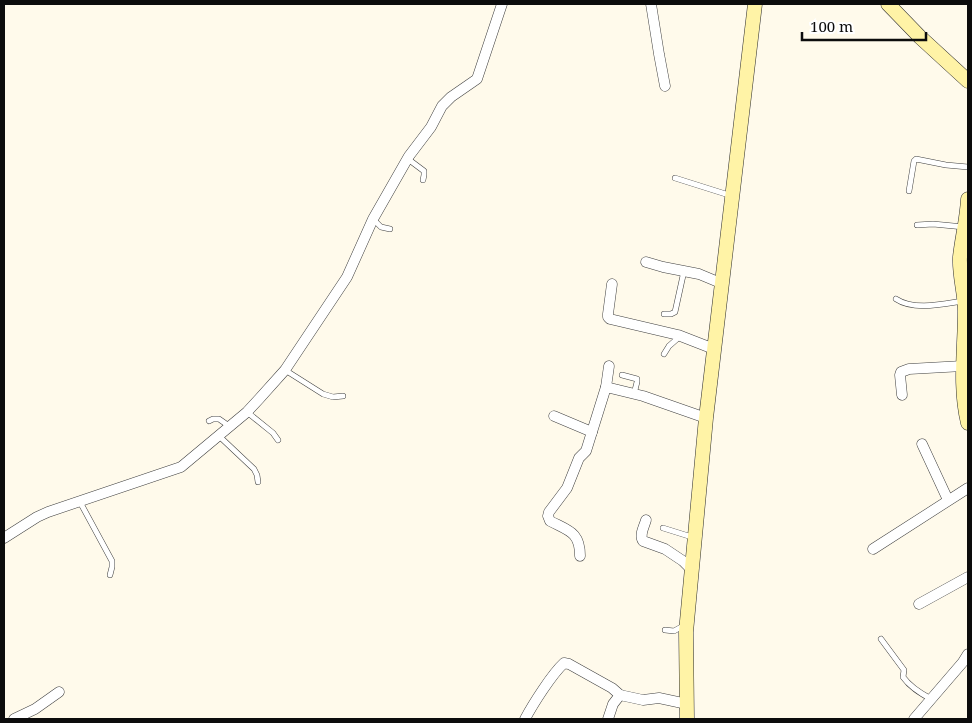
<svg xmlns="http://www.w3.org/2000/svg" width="972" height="723" font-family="'Noto Serif',serif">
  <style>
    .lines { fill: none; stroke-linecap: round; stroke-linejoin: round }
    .lane-casing { stroke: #3f3f3f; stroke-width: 6 }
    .street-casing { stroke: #3f3f3f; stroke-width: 11 }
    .secondary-casing { stroke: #2e2e2e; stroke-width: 15 }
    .lane { stroke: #fff; stroke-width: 5 }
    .street { stroke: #fff; stroke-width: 10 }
    .secondary { stroke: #fff3a6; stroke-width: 14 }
  </style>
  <rect width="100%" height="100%" fill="#fffaeb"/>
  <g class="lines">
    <defs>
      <g id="lane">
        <path d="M408,159L424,171V175L423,180"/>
        <path d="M675,178L732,196"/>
        <path d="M909,191L914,161L916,159L946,165L968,167"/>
        <path d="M373,219L381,227L390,229"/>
        <path d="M917,225L933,224L964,227"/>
        <path d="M896,299C914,311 943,304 963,301"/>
        <path d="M664,314H671L675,312L684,271"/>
        <path d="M664,354L669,346L677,339L678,335"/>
        <path d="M285,370L323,394L333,397L343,396"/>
        <path d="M622,375L637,379V382L634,394"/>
        <path d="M247,412L273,433L278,440"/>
        <path d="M209,421L213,419H219L229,426"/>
        <path d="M219,436L254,469L257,475L258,482"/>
        <path d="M80,502L112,561V567L110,575"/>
        <path d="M663,528L695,538"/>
        <path d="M665,630L674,631L683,626H686"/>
        <path d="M881,639L904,670L903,677C910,687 920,693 931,699"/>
      </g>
      <g id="street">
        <path d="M651,4L659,54L665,86"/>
        <path d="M646,262L663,267L699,274L723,284"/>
        <path d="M612,284L608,314V317L610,319L678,335L714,349"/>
        <path d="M606,387L609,366"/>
        <path d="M902,395L900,375L901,372L909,369L963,366"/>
        <path d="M554,416L592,432"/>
        <path d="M922,444L948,500"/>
        <path d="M646,520C644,527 639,535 643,541L665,549L683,561L692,570"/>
        <path d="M4,538L37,517L48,512L181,467L247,412L259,399L285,370L347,277L373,219L409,156L431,127L442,106L451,97L477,79L502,4"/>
        <path d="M873,549L968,488"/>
        <path d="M580,556C580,532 569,531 550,521L548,516L549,512L567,488L579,458L586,451L606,387L643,396L706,418"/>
        <path d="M919,604L968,577"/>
        <path d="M14,719L35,709L59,692"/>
        <path d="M525,719C533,704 552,674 564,663L569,664L612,688L620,695"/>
        <path d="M608,719L613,704L620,695L643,700L659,698L687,704"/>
        <path d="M914,719L963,662L968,654"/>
      </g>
      <g id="secondary">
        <path d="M888,4L920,37L968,81"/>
        <path d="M968,199C967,219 962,238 960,257C959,275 965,293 965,311C965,348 959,386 968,423"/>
        <path d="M687,719L686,632L706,418L755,4"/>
      </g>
    </defs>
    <use href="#lane" class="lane-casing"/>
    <use href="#street" class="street-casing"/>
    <use href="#secondary" class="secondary-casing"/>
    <use href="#lane" class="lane"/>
    <use href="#street" class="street"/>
    <use href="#secondary" class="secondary"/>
  </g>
  <rect width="972" height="723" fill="none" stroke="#0c0c0c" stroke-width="10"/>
  <path d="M802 32v8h124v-8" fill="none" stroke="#0c0c0c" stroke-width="2.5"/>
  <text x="810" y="32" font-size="15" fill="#0c0c0c" stroke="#ffffff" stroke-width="4" paint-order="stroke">100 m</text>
</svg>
